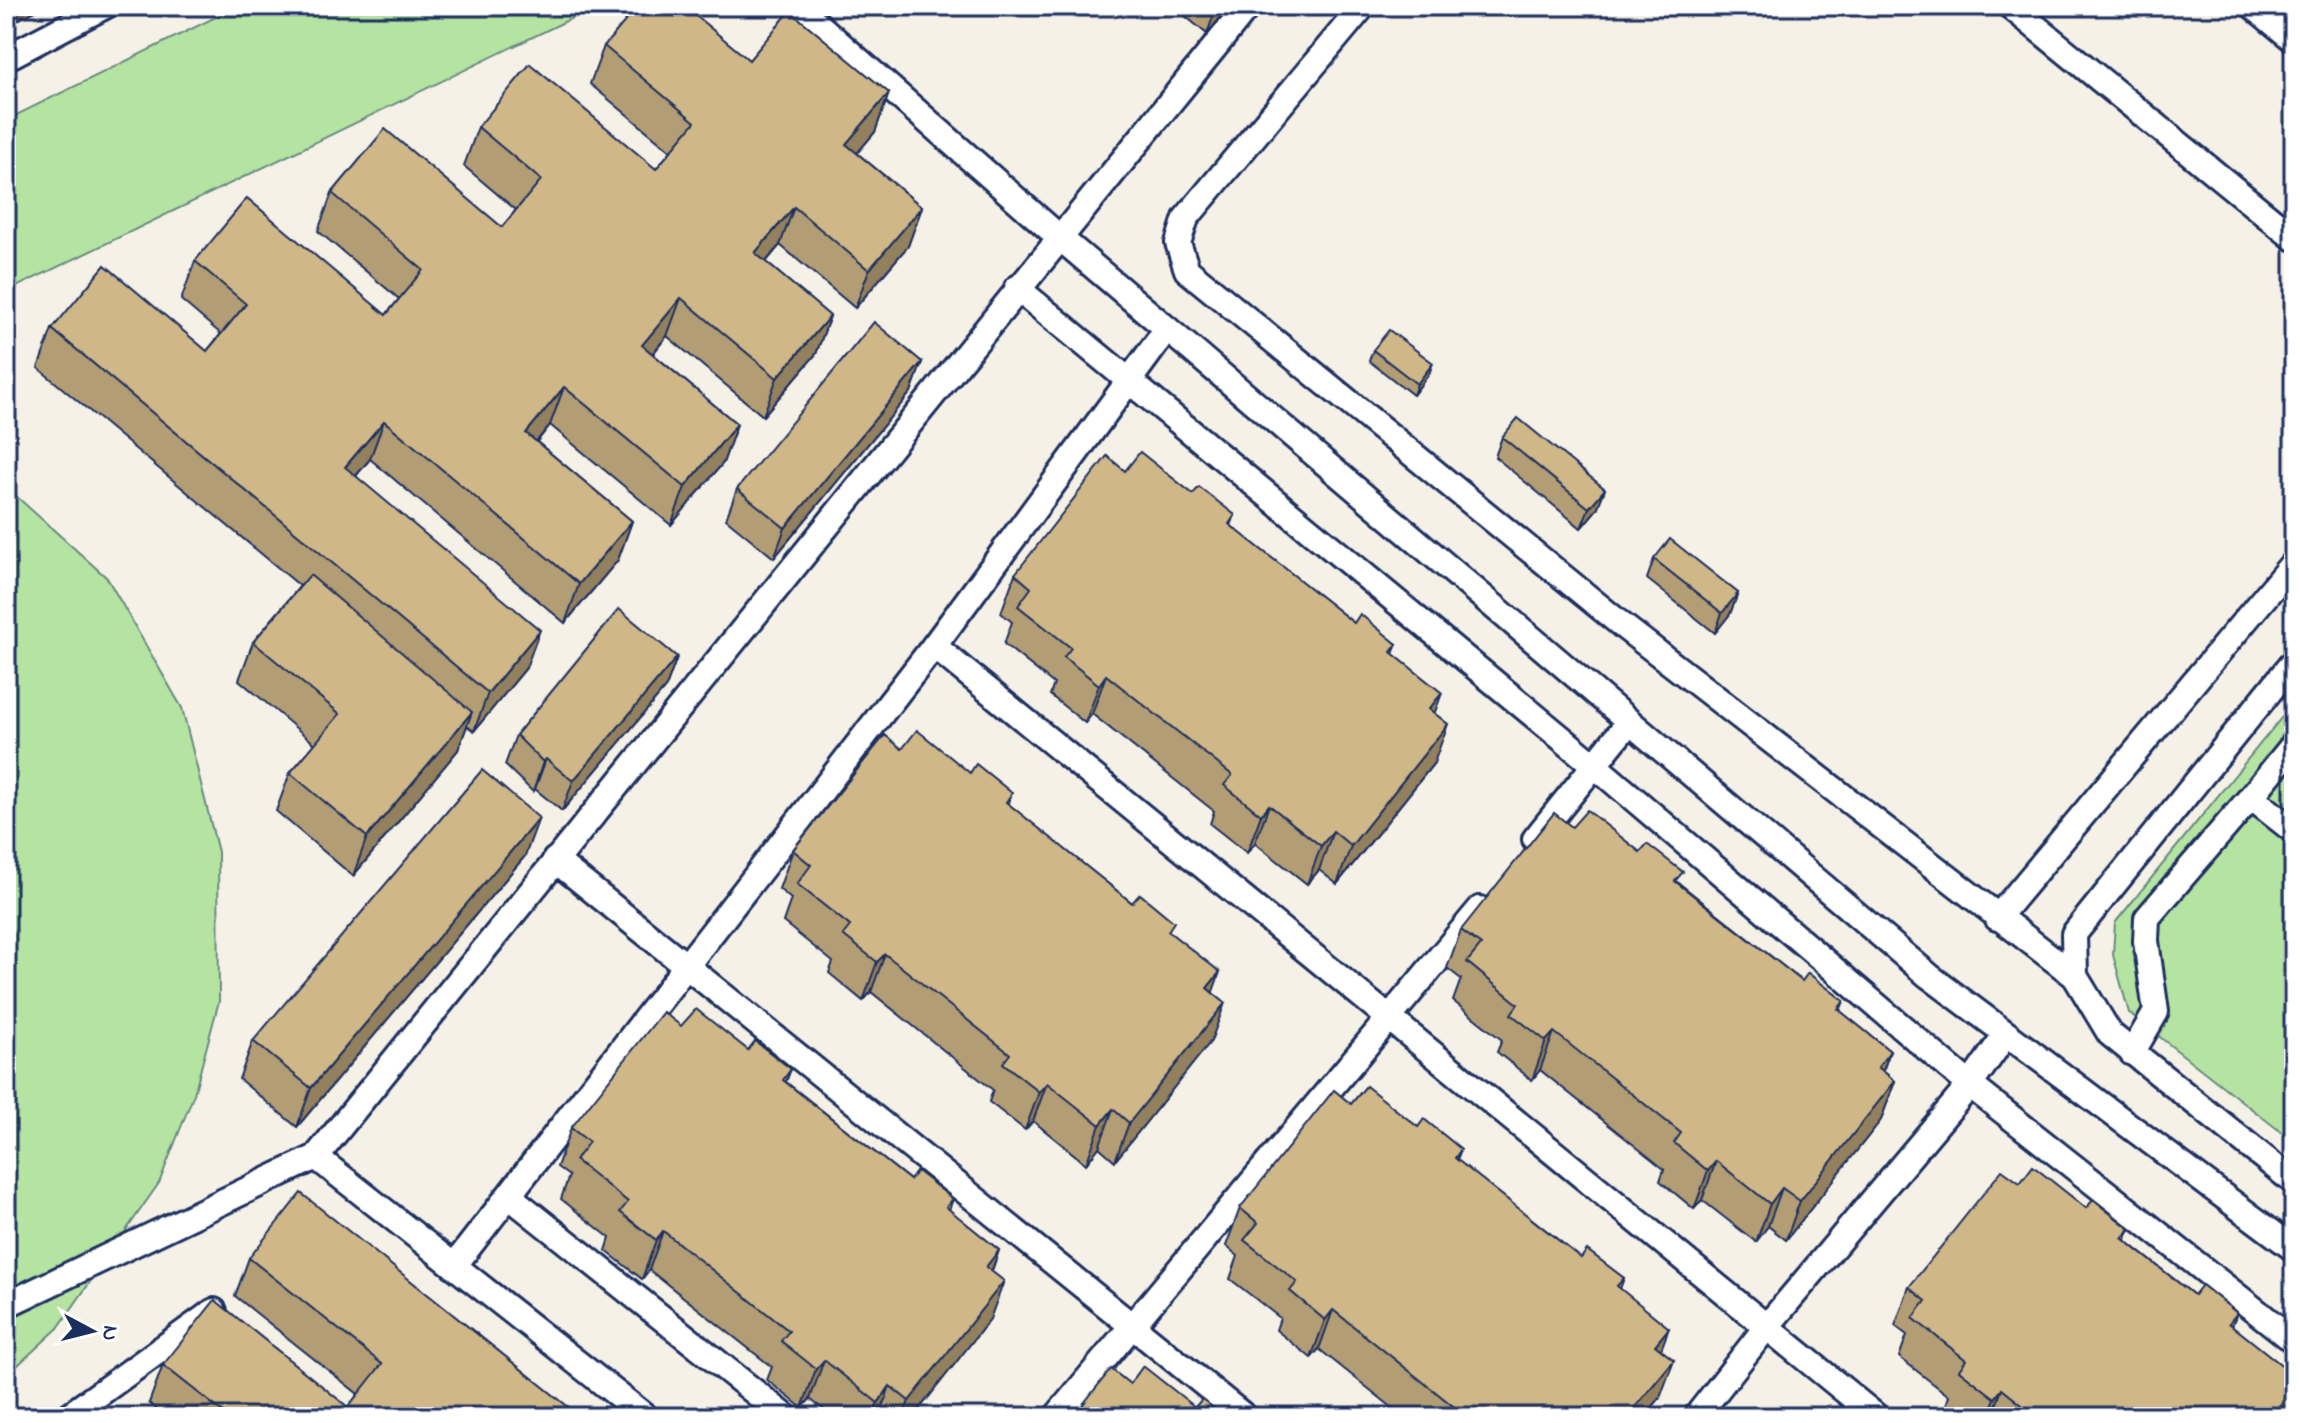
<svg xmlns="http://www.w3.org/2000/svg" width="2300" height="1423" font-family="'Indie Flower',sans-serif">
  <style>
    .green { fill: #b5e4a2; stroke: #688a80; stroke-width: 2 }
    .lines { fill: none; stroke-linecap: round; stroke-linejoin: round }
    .lane-casing { stroke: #1b2f5e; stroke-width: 30 }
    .lane { stroke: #fff; stroke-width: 24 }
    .wall { fill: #b39d74; stroke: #1b2f5e; stroke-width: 2 }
    .shaded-wall { fill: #92805e; stroke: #1b2f5e; stroke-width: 2 }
    .building { fill: #d0b787; stroke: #1b2f5e; stroke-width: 2 }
  </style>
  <rect width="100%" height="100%" fill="#f6f1e7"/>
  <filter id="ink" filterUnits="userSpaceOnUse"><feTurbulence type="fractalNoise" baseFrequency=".0125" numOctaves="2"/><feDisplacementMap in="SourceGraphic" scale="16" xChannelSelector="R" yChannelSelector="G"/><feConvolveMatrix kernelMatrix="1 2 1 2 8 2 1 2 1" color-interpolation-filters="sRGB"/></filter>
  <g filter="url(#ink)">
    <g class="green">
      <path d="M238,6H597L6,292V120Z"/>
      <path d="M6,487L107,578L182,708L218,852L219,1001L194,1094L159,1183L58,1328L6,1376Z"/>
      <path d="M2294,702V1142L2129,1013L2113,955L2115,923Z"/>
    </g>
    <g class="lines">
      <defs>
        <g id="lane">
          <path d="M797,6L1059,237L1929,976L2294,1249"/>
          <path d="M1363,6L1186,218L1178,243L1187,270L1623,626L2075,976"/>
          <path d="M2010,6L2294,238"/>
          <path d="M2253,6L2294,40"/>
          <path d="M6,58L105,6"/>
          <path d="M1017,288L1594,765L1970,1085L2006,1034"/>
          <path d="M934,646L1167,329"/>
          <path d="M2294,661L2074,934L2075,976L2110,1034L2294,1182"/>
          <path d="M2251,797L2294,744"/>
          <path d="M1535,839L1629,722"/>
          <path d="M555,860L1245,1417"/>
          <path d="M1997,918L2294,562"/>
          <path d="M2132,1053L2156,1012L2146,941L2147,918L2251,797L2294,831"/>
          <path d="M316,1157L646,1417"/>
          <path d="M509,1196L786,1417"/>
          <path d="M454,1266L934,646L1877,1417"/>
          <path d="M6,1305L316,1157L1248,6"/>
          <path d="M67,1417L214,1311"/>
          <path d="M1056,1417L1480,909"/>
          <path d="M1696,1417L1768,1325L1970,1085L2294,1341"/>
        </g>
      </defs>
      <use href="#lane" class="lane-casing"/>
      <use href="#lane" class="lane"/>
    </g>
    <g class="wall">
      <path d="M1173,6H1230L1207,34Z"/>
      <path d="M604,46L749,60L889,93L875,132L857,153L922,207L908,246L855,308L780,245L766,262L830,316L816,354L763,416L667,336L653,354L737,424L723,463L671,525L550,425L537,442L632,521L618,560L565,623L370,459L356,476L526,668L474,731L467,726L458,750L353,876L276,811L290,773L315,744L239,680L253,642L300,586L38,368L52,329L207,351L221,334L181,300L195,261L386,315L399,299L318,231L332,193L502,227L516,210L464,166L478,127L656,169L671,151L590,84Z"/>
      <path d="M1373,350L1429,374L1413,395L1369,361Z"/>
      <path d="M922,362L911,392L774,558L726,519L737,489Z"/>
      <path d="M1502,437L1605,489L1597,509L1581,528L1495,457Z"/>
      <path d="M1125,471L1193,494L1235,515L1231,526L1354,623L1397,644L1393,654L1434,714V763L1337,884L1319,870L1307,884L1255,843L1247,853L1210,824L1214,811L1092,714L1085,723L1050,695L1054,684L1004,644L1012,622L1001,613L1015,574Z"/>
      <path d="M1654,559L1738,593L1730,614L1715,633L1647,579Z"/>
      <path d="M677,657L666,687L562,811L535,789L533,792L505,765L516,735Z"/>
      <path d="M902,749L970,773L1012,793L1008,804L1170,933L1212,992L1211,1041L1115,1161L1099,1147L1086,1164L1033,1121L1025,1130L989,1102L993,1090L871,992L863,1001L829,973L833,962L783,922L791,899L779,889L793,850Z"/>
      <path d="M1572,827L1679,883L1802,981L1844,1001L1840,1011L1890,1051L1883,1071L1895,1081L1881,1120L1786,1240L1768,1226L1756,1242L1702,1200L1694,1209L1660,1181L1664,1169L1540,1070L1532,1080L1497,1052L1502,1040L1453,1001L1461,979L1447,968L1461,930Z"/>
      <path d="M525,856L297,1127L239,1079L253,1041Z"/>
      <path d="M681,1026L748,1050L791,1069L786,1082L910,1180L953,1199L949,1210L999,1250L992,1271L990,1319L913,1417H833L810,1399L802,1408L767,1380L772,1367L649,1270L642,1279L606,1251L610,1238L561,1199L569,1176L557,1167L571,1128Z"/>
      <path d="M1351,1104L1418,1127L1461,1149L1457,1160L1581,1258L1624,1278L1620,1289L1661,1349L1660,1398L1644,1417H1404L1319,1349L1311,1358L1276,1330L1280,1318L1230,1279L1238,1256L1226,1246L1240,1208Z"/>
      <path d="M2020,1183L2086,1208L2130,1229L2125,1240L2194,1295L2237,1313L2232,1326L2294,1396L2286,1417H1956L1945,1408L1949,1396L1899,1357L1907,1335L1895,1326L1909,1287Z"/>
      <path d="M249,1258L581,1417H166L149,1403L163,1365L348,1407L358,1394L235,1296Z"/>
    </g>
    <g class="shaded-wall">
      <path d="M6,6H45L6,26Z"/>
      <path d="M1221,6H1230L1207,34L1214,14Z"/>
      <path d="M889,93L875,132L832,183L846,144Z"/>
      <path d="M794,207L780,245L741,291L755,253Z"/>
      <path d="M922,207L908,246L855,308L869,270Z"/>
      <path d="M681,298L667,336L628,383L642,345Z"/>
      <path d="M830,316L816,354L763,416L777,378Z"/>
      <path d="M922,362L911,392L774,558L785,528Z"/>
      <path d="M1433,363L1429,374L1413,395L1417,384Z"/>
      <path d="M564,387L550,425L512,471L526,433Z"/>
      <path d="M384,421L370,459L331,505L345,467Z"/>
      <path d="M737,424L723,463L671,525L685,487Z"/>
      <path d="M1605,489L1597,509L1581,528L1589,508Z"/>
      <path d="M632,521L618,560L565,623L579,584Z"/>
      <path d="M1738,593L1730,614L1715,633L1722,613Z"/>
      <path d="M540,630L526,668L474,731L488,693Z"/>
      <path d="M677,657L666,687L562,811L573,781Z"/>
      <path d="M1106,675L1092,714L1085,723L1099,685Z"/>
      <path d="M1442,693L1428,731L1429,709Z"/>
      <path d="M472,712L458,750L353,876L367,837Z"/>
      <path d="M1448,724L1434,763L1337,884L1351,846Z"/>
      <path d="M546,759L535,789L533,792L543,762Z"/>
      <path d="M1269,805L1255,843L1247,853L1261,815Z"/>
      <path d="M539,818L525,856L297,1127L311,1088Z"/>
      <path d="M1333,831L1319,870L1307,884L1321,846Z"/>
      <path d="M885,954L871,992L863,1001L877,962Z"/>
      <path d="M1220,972L1206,1011L1207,988Z"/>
      <path d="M1225,1003L1211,1041L1115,1161L1129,1123Z"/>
      <path d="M1554,1032L1540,1070L1532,1080L1546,1041Z"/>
      <path d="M1890,1051L1876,1090L1878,1067Z"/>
      <path d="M1895,1081L1881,1120L1786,1240L1800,1201Z"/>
      <path d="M1047,1083L1033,1121L1025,1130L1039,1092Z"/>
      <path d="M1113,1109L1099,1147L1086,1164L1100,1125Z"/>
      <path d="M1716,1161L1702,1200L1694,1209L1708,1171Z"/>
      <path d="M1782,1188L1768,1226L1756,1242L1770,1204Z"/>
      <path d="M663,1231L649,1270L642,1279L656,1240Z"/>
      <path d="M999,1250L985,1289L986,1267Z"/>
      <path d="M1004,1281L990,1319L913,1417H903L909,1401Z"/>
      <path d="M1333,1310L1319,1349L1311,1358L1325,1320Z"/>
      <path d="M1669,1328L1655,1366V1345Z"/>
      <path d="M824,1360L810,1399L802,1408L816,1369Z"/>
      <path d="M1674,1360L1660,1398L1644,1417H1627Z"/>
      <path d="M890,1386L879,1417H872L878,1403Z"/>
      <path d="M2294,1387V1396L2286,1417H2270Z"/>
      <path d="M2002,1389L1992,1417H1988L1995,1398Z"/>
    </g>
    <g class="building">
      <path d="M638,6H684L749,60L790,11L889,93L846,144L922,207L869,270L794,207L755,253L830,316L777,378L681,298L642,345L737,424L685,487L564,387L526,433L632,521L579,584L384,421L345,467L540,630L488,693L52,329L105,265L207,351L246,304L195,261L247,198L386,315L423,270L332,193L385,129L502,227L541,180L478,127L530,64L656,169L695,122L604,46Z"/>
      <path d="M1205,6H1221L1214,14Z"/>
      <path d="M874,322L922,362L785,528L737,489Z"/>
      <path d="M1389,330L1433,363L1417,384L1373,350Z"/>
      <path d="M1518,418L1605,489L1589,508L1502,437Z"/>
      <path d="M1140,452L1193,494L1199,487L1235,515L1229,524L1354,623L1360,614L1397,644L1391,652L1442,693L1429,709L1448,724L1351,846L1333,831L1321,846L1269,805L1261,815L1224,785L1232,775L1106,675L1099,685L1064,657L1071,648L1018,606L1031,588L1015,574L1107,456L1125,471Z"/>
      <path d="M1670,539L1738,593L1722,613L1654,559Z"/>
      <path d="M310,575L472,712L367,837L290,773L340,714L253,642Z"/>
      <path d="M619,609L677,657L573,781L546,759L543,762L516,735Z"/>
      <path d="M917,730L970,773L976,764L1012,793L1006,802L1132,903L1140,894L1174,922L1168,931L1220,972L1207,988L1225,1003L1129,1123L1113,1109L1100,1125L1047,1083L1039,1092L1003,1063L1010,1054L885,954L877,962L843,935L850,926L797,884L811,865L793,850L885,735L902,749Z"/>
      <path d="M482,770L539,818L311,1088L253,1041Z"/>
      <path d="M1587,810L1640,852L1647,844L1683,872L1675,881L1802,981L1808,973L1844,1001L1838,1009L1890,1051L1878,1067L1895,1081L1800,1201L1782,1188L1770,1204L1716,1161L1708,1171L1674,1143L1681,1133L1554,1032L1546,1041L1511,1014L1518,1004L1467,962L1481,945L1461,930L1554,813L1572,827Z"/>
      <path d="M696,1009L748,1050L755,1041L791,1069L783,1080L910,1180L917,1171L953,1199L946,1207L999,1250L986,1267L1004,1281L909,1401L890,1386L878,1403L824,1360L816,1369L781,1341L789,1331L663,1231L656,1240L620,1212L628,1202L575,1160L589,1142L571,1128L663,1012L681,1026Z"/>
      <path d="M1366,1086L1418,1127L1424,1119L1461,1149L1455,1158L1581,1258L1587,1250L1624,1278L1617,1286L1669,1328L1655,1345L1674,1360L1627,1417H1453L1458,1410L1333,1310L1325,1320L1290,1291L1297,1282L1244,1240L1258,1223L1240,1208L1334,1090L1351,1104Z"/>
      <path d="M2033,1166L2086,1208L2093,1200L2130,1229L2122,1238L2194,1295L2202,1285L2237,1313L2229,1323L2294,1375V1387L2270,1417H2037L2002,1389L1995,1398L1959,1370L1966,1360L1913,1318L1926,1301L1909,1287L2002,1170L2020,1183Z"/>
      <path d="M301,1193L581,1417H229L163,1365L215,1300L348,1407L382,1364L249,1258Z"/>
      <path d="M1143,1366L1195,1407L1202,1399L1225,1417H1073L1111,1369L1130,1384Z"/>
      <path d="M129,1410L137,1417H124Z"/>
    </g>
  </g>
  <rect width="2300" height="1423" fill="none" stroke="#fff" stroke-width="32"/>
  <rect x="16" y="16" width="2268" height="1391" fill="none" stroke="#1b2f5e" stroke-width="3" filter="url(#ink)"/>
  <g transform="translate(92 1331) rotate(97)" stroke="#ffffff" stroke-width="6" paint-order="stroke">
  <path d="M0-6L14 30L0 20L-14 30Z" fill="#1b2f5e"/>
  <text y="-12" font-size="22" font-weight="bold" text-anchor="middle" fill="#1b2f5e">N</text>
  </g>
</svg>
